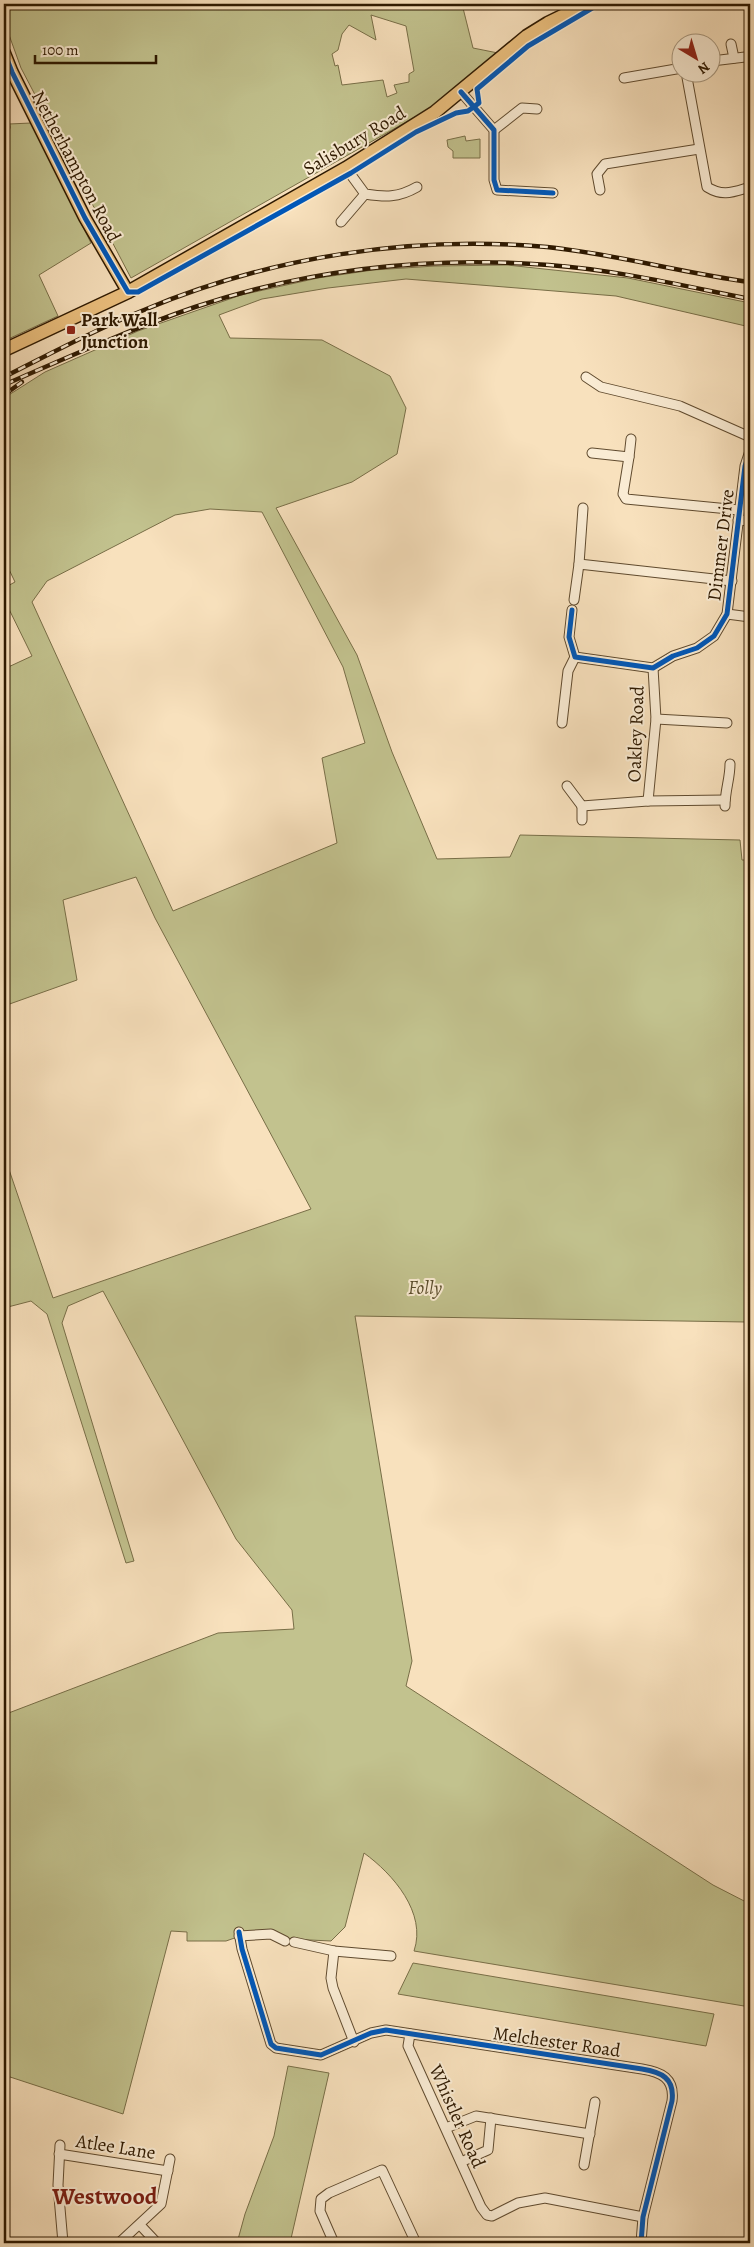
<svg xmlns="http://www.w3.org/2000/svg" width="754" height="2247" font-family="Alegreya,serif">
  <style>
    .green { fill: #c2c28e; stroke: #786e47; fill-rule: evenodd }
    .lines { fill: none; stroke-linecap: round; stroke-linejoin: round }
    .minor-casing { stroke: #604b2f; stroke-width: 11 }
    .major-casing { stroke: #2e1900; stroke-width: 14 }
    .highway-casing { stroke: #2e1900; stroke-width: 15 }
    .minor { stroke: #faecd4; stroke-width: 9 }
    .major { stroke: #ecc07e; stroke-width: 11 }
    .highway { stroke: #ecc07e; stroke-width: 12 }
    .rail-casing { stroke: #2e1900; stroke-width: 4.5 }
    .rail { stroke: #faecd4; stroke-width: 2.5; stroke-dasharray: 8; stroke-linecap: butt }
    .cycleway-casing { stroke: #faecd4; stroke-width: 8 }
    .cycleway { stroke: #0057b8; stroke-width: 5 }
    .poi-dot { fill: #8f2418; stroke: #faecd4; stroke-width: 2 }
    .labels { text-anchor: middle; stroke-width: 4; stroke-linejoin: round; paint-order: stroke }
    .street-label { font-size: 19px; fill: #2e1900; stroke: #faecd4 }
    .poi-label { font-size: 19px; font-weight: bold; fill: #2e1900; stroke: #faecd4; text-anchor: start }
    .park-label { font-size: 19px; font-style: italic; fill: #5a4c2b; stroke: #faecd4 }
    .district-label { font-size: 24px; font-weight: bold; fill: #7a1f14; stroke: #faecd4 }
  </style>
  <rect width="100%" height="100%" fill="#f8e1bd"/>
  <filter id="stains"><feTurbulence type="fractalNoise" baseFrequency=".004" numOctaves="4"/><feColorMatrix values="0 0 0 0 .2 0 0 0 0 .09 0 0 0 0 .02 0 0 0 .5 -.17"/></filter>
  <radialGradient id="worn" r=".72"><stop offset=".6" stop-color="#630" stop-opacity="0"/><stop offset="1" stop-color="#630" stop-opacity=".3"/></radialGradient>
  <g class="green">
    <path d="M4,4H462L473,48L498,53L429,109L131,278L21,68L4,21ZM371,15L406,26L414,71L409,74V82L394,85L397,93L387,97L383,80L342,85L338,65L335,66L332,54L338,50L342,34L349,25L376,40Z"/>
    <path d="M31,123L91,243L39,275L58,316L4,341V139H9V124Z"/>
    <path d="M465,136L466,141L480,139V158H453V151L448,147L447,140Z"/>
    <path d="M507,265L628,278L750,303V327L616,296L406,279L328,288L262,299L219,315L230,338L322,340L390,376L406,408L397,454L352,482L276,508L357,655L392,752L437,859L510,857L520,835L740,840L742,860H750V1325L746,1322L355,1316L412,1661L406,1686L713,1885L750,1904V2007L414,1951C427,1913 393,1874 364,1853L345,1927L331,1941L268,1938L246,1934L226,1941H187V1932L171,1931L123,2114L4,2075V1709L6,1714L218,1633L294,1629L292,1610L236,1539L103,1291L68,1306L62,1323L134,1561L126,1563L47,1314L31,1301L4,1308V1155L53,1298L311,1209L155,918L136,877L63,900L77,980L4,1006V669L32,656L4,599V588L15,582L4,559V398L45,372L138,331L241,295L318,278L373,270L435,266ZM210,509L262,512L343,667L365,743L322,758L337,843L173,911L32,602L47,581L175,515Z"/>
    <path d="M413,1963L714,2014L706,2046L398,1994Z"/>
    <path d="M288,2066L329,2073L290,2243H237L245,2214L274,2136Z"/>
  </g>
  <g class="lines">
    <defs>
      <g id="minor">
        <path d="M731,44L734,58"/>
        <path d="M712,61L745,57"/>
        <path d="M686,72L707,187C723,197 733,192 750,187"/>
        <path d="M624,78L682,68"/>
        <path d="M461,92L494,130V180L497,190L553,193"/>
        <path d="M4,127H5"/>
        <path d="M494,130L522,108L537,109"/>
        <path d="M346,168L365,194C385,197 398,198 417,187"/>
        <path d="M600,190L597,174L605,164L699,149"/>
        <path d="M341,222L365,194"/>
        <path d="M586,377L601,387L680,406L750,437"/>
        <path d="M592,453L629,457L623,494L626,499L739,510"/>
        <path d="M629,457L631,439"/>
        <path d="M738,520L750,521"/>
        <path d="M579,564L583,508"/>
        <path d="M574,600L579,564L732,581"/>
        <path d="M572,610L569,637L575,657L653,668L673,656L697,648L714,636L727,614L745,466L750,451"/>
        <path d="M727,614L750,617"/>
        <path d="M656,719L727,723"/>
        <path d="M562,723L568,671L575,657"/>
        <path d="M567,786L582,806L648,801L725,800"/>
        <path d="M648,801L656,719L653,668"/>
        <path d="M582,806V820"/>
        <path d="M725,806C725,790 730,779 730,764"/>
        <path d="M239,1932L242,1949L271,2044L276,2048L321,2055L371,2033L386,2030L642,2069C661,2072 675,2078 672,2101L643,2217L641,2243"/>
        <path d="M239,1936L271,1934L285,1941"/>
        <path d="M294,1942L334,1951L391,1956"/>
        <path d="M334,1951L331,1978L333,1988L354,2042"/>
        <path d="M410,2034L408,2046L481,2207L487,2215L492,2216L518,2203L545,2198L643,2217"/>
        <path d="M446,2128L476,2116L590,2134"/>
        <path d="M60,2145L58,2185L63,2243"/>
        <path d="M59,2154L168,2171"/>
        <path d="M461,2162L488,2150L491,2118"/>
        <path d="M584,2165L595,2102"/>
        <path d="M140,2225L157,2243"/>
        <path d="M119,2243L161,2204L170,2159"/>
        <path d="M334,2243L320,2211L321,2199L329,2193L382,2170L416,2243"/>
      </g>
      <path id="major" d="M4,52L12,72L85,218L128,292"/>
      <path id="highway" d="M4,350L128,292L346,168L435,112L527,36L548,23L587,4"/>
    </defs>
    <use href="#minor" class="minor-casing"/>
    <use href="#major" class="major-casing"/>
    <use href="#highway" class="highway-casing"/>
    <use href="#minor" class="minor"/>
    <use href="#major" class="major"/>
    <use href="#highway" class="highway"/>
    <defs>
      <g id="rail">
        <path d="M4,377C50,354 96,329 144,310C270,257 410,235 547,247C616,254 682,273 750,282"/>
        <path d="M6,384C68,357 131,329 195,307C309,269 429,256 549,265C617,270 684,286 750,299"/>
        <path d="M4,395L22,382"/>
      </g>
    </defs>
    <use href="#rail" class="rail-casing"/>
    <use href="#rail" class="rail"/>
    <defs>
      <g id="cycleway">
        <path d="M4,52L12,72L85,218L128,292H138L351,173L416,132L456,113L468,111L479,103L477,89L528,46L599,4"/>
        <path d="M461,92L494,130V180L497,190L553,193"/>
        <path d="M572,610L569,637L575,657L653,668L673,656L697,648L714,636L727,614L745,466L750,451"/>
        <path d="M239,1932L242,1949L271,2044L276,2048L321,2055L371,2033L386,2030L642,2069C661,2072 675,2078 672,2101L643,2217L641,2243"/>
      </g>
    </defs>
    <use href="#cycleway" class="cycleway-casing"/>
    <use href="#cycleway" class="cycleway"/>
  </g>
  <rect class="poi-dot" x="66" y="325" width="10" height="10" rx="2.5"/>
  <g class="labels">
    <g class="street-label">
      <text transform="translate(354 140) rotate(-31)" y="7">Salisbury Road</text>
      <text transform="translate(77 166) rotate(62)" y="7">Netherhampton Road</text>
      <text transform="translate(720 545) rotate(-83)" y="7">Dimmer Drive</text>
      <text transform="translate(635 734) rotate(-88)" y="7">Oakley Road</text>
      <text transform="translate(557 2041) rotate(8)" y="7">Melchester Road</text>
      <text transform="translate(458 2116) rotate(66)" y="7">Whistler Road</text>
      <text transform="translate(116 2146) rotate(9)" y="7">Atlee Lane</text>
    </g>
    <g class="poi-label">
      <text x="81" y="326">Park Wall<tspan x="81" dy="22">Junction</tspan></text>
    </g>
    <g class="park-label">
      <text x="425" y="1294">Folly</text>
    </g>
    <g class="district-label">
      <text x="105" y="2204">Westwood</text>
    </g>
  </g>
  <rect width="754" height="2247" fill="none" stroke="#f8e1bd" stroke-width="20"/>
  <rect x="5" y="5" width="744" height="2237" fill="none" stroke="#2e1900" stroke-width="2.5"/>
  <rect x="10" y="10" width="734" height="2227" fill="none" stroke="#2e1900"/>
  <g transform="translate(696 58) rotate(142)"><circle r="24" fill="#faecd4" stroke="#a8987f"/>
  <path d="M0-4L9 19L0 12L-9 19Z" fill="#8f2418"/>
  <text y="-8" font-size="14" font-weight="bold" text-anchor="middle" fill="#2e1900">N</text>
  </g>
  <path d="M35 55v8h121v-8" fill="none" stroke="#2e1900" stroke-width="2.5"/>
  <text x="42" y="55" font-size="15" fill="#2e1900" stroke="#faecd4" stroke-width="4" paint-order="stroke">100 m</text>
  <rect width="100%" height="100%" filter="url(#stains)"/>
  <rect width="100%" height="100%" fill="url(#worn)"/>
</svg>
